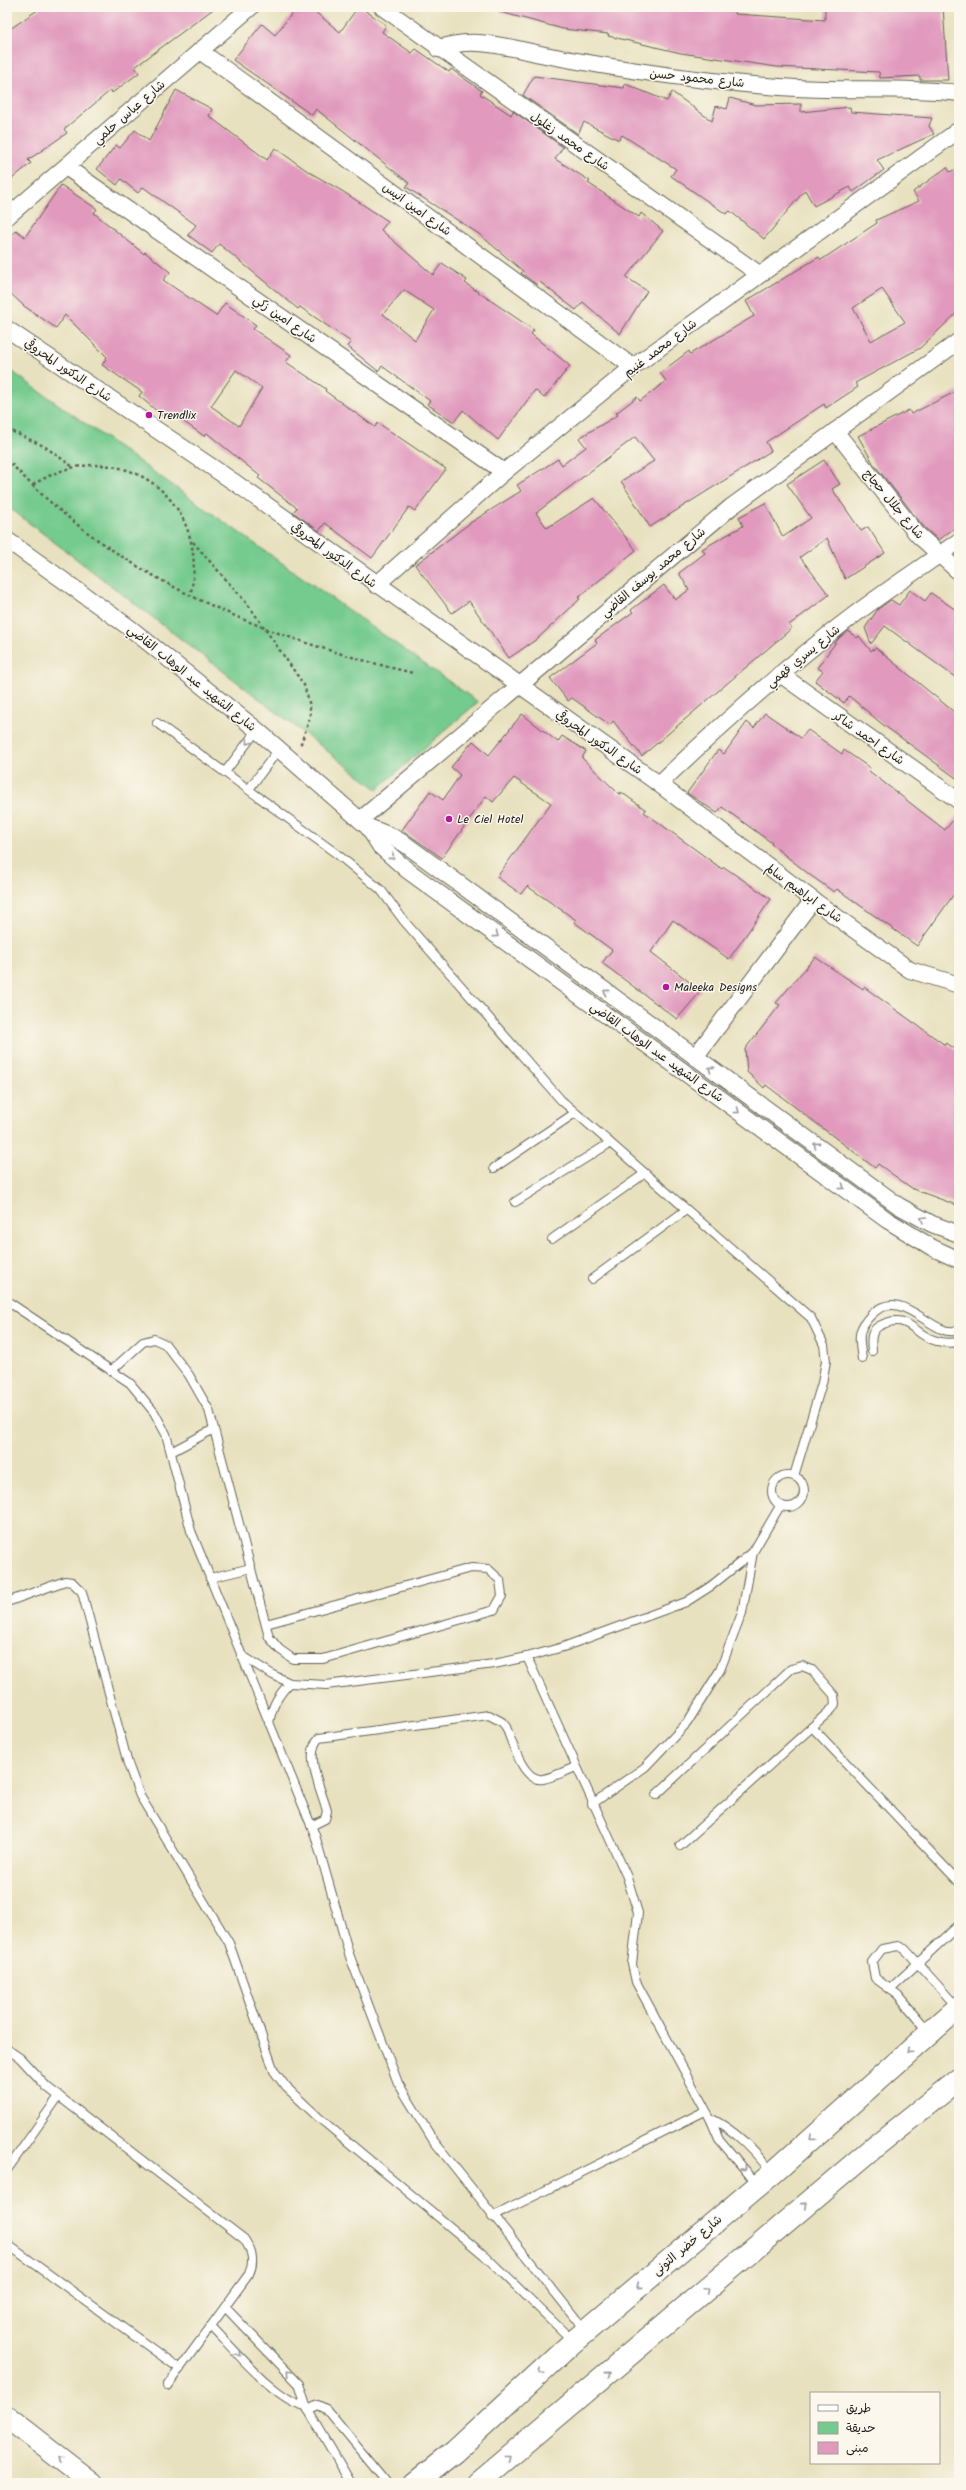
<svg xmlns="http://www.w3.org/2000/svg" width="966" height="2490" font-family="Kalam,'Playpen Sans Arabic',sans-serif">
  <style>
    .green { fill: #75ca8e; stroke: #487355 }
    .building { fill: #e19abe; fill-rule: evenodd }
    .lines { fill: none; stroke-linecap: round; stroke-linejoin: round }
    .service-casing { stroke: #636155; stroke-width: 10 }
    .minor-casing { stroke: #636155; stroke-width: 18 }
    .secondary-casing { stroke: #636155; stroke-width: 24 }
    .path { stroke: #636155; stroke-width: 2.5; stroke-dasharray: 3 3; stroke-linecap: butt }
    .service { stroke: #fff; stroke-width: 8 }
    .minor { stroke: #fff; stroke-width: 16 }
    .secondary { stroke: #fff; stroke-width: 22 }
    .oneway { stroke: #999 }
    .poi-dot { fill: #b5179e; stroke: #fbf7ec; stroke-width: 1.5 }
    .labels { text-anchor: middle; stroke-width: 3; stroke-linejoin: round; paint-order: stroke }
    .street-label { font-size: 12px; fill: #1c1c1c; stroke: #fbf7ec }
    .poi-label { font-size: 12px; fill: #1c1c1c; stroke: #fbf7ec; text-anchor: start }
  </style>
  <rect width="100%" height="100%" fill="#fbf7ec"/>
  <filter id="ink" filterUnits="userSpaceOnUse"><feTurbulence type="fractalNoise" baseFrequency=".025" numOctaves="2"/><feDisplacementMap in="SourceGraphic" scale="8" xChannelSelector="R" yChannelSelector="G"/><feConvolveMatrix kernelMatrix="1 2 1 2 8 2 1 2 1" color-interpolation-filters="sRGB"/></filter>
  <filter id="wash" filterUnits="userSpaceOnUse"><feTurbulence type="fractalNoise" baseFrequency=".012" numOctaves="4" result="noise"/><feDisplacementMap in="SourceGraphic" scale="16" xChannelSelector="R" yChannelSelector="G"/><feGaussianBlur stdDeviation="0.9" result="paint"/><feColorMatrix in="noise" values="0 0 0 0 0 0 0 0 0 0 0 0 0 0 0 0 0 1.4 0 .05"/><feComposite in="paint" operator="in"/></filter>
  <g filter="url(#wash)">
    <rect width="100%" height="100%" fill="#e8e1bf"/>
    <path class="green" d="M7,368L478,702L377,789L7,506Z"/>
    <g id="blocks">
      <g class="building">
        <path d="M42,7H216L135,67L139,73L112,93L111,90L64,129L67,133L28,160L31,163L7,183V31Z"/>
        <path d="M297,7H309L340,32L358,7H360L386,25L382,32L412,53L416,49L449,72L451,69L482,91L480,94L511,115L513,111L563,147L555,159L590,181L588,183L639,217L641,213L663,231L626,277L647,291L620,334L583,302L576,310L540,282L537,285L521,273L523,271L479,234L406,187L409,183L316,109L312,115L233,60L262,24L275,35Z"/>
        <path d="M501,7H728L736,8L735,14L825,20V7H943L948,80H920V76L880,78L879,72L777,67L681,53L608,36L609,34L563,29L500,12Z"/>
        <path d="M534,76L624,88L625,84L667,101L672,92L712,121L716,106L727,109L730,98L756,105L801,104V112L850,107L851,112L932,118L929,126L934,134L877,160L884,170L853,192L850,187L814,206L805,190L764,239L730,211L726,214L671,176L676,169L622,135L619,140L584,122L578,134L523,95Z"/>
        <path d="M176,90L212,109L209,116L267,160L275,148L309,172L342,191L388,221L381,230L433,275L442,263L467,280L465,283L534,330L531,334L570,366L544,398L535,390L498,440L463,410L454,422L427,404L430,401L382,366L378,371L347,346L351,342L300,307L298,309L219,244L212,253L188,235L196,225L143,187L138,193L121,179L117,185L97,169L116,145L120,148L135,130L149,141ZM404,290L434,310L415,340L383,314Z"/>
        <path d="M947,167L950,172L959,167V311L920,348L855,383L858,387L826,408L824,404L766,442L771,451L650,527L621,481L654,461L635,437L536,513L547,528L594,498L636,550L578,598L580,599L537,639L509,658L469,601L452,613L415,565L470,523L521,491L517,485L558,459L562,465L586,447L579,438L618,415L616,413L637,397L640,401L666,381L660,373L689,351L690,354L754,316L746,301L819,257L821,260L877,223L876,220L919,201L913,192ZM882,289L905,322L871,341L853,308Z"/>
        <path d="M61,185L97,209L94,213L144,254L145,252L170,272L163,280L216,316L225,303L256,325L253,329L291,355L286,362L326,389L325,391L375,427L378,423L446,469L415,511L409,507L372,558L325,523L319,531L293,512L297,508L258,478L260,476L207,433L204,436L170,412L165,418L139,396L142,392L102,365L107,357L65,315L56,328L24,306L7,290V240L16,230L25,237ZM236,370L262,388L239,426L211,406Z"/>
        <path d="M959,390V525L938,540L924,527L873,463L858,436L909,410L911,414Z"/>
        <path d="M824,460L840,484L832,489L861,531L868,527L885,553L845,579L827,538L800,557L829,595L789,625L792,628L642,756L613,721L610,725L572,698L568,701L550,678L597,643L595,640L633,612L631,610L664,585L675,600L689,590L679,573L705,553L702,549L743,526L739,517L765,503L783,537L811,518L787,484Z"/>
        <path d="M910,590L925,601L931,593L959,612V680L885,626L871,644L865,628L878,609L891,600L899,605Z"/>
        <path d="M848,631L857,638L859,636L871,651L876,648L959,716V780L882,724L849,696L844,703L815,681L823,671L817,668L839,638Z"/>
        <path d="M765,713L801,738L808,730L842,754L844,750L870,768L869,771L945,830L959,813V887L917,946L837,889L834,892L810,875L771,844L772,843L722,807L717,813L687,793L718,750L724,754L747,722L754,728Z"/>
        <path d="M522,714L558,742L562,736L586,751L582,758L620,795L621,792L646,810L644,812L722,869L724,867L771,899L729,959L673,920L651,952L701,991L677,1019L602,963L612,950L574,922L576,920L527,886L521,894L497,877L551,803L514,778L493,802L486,796L442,858L402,830L430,791L443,800L460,775L451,767L473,741L489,755Z"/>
        <path d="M815,957L863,989L864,987L945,1045L946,1043L959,1051V1206L913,1189L878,1164L875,1168L766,1085L764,1088L747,1072L745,1049L780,1005L776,1003Z"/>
      </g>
    </g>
  </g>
  <g filter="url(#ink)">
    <use href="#blocks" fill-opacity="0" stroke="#636155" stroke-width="1"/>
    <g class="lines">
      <defs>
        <g id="service">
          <path d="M157,723L337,854L381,890L404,921L561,1100L811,1318L824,1345L826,1361L822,1383L794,1476"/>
          <path d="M225,772L257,730"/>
          <path d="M249,789L279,749"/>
          <path d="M494,1168L575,1113"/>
          <path d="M515,1202L610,1143"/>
          <path d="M552,1239L644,1174"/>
          <path d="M592,1279L686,1210"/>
          <path d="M7,1301L130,1383L154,1412L166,1434L191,1531L315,1835L349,1954L398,2083L433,2140L585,2330"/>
          <path d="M872,1351C871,1342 870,1331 879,1326C909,1310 913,1336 937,1341C944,1343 953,1343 959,1342"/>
          <path d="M862,1359C859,1339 856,1330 872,1314C898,1290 920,1321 944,1330C948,1332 954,1331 959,1331"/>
          <path d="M111,1371L143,1342L154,1339L165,1344L189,1375L209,1410L269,1637L279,1649L293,1659H323L494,1610L502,1596L500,1580L488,1569L471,1568L266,1624"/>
          <path d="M171,1452L214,1429"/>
          <circle cx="788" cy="1491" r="16"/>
          <path d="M210,1578L251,1568"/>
          <path d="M7,1602L65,1581L72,1582L82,1592L128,1764L140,1796L229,1943L274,2071L286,2087L318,2117L484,2255L573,2341"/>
          <path d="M241,1655L273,1675L290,1683L326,1685L494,1664L527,1657L563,1647L686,1602L711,1586L753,1552L780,1506"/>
          <path d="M527,1657L627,1877L638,1913L632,1964L636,1982L710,2118L719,2139L757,2184"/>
          <path d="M269,1723C272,1706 278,1695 290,1683"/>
          <path d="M812,1727L959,1882"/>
          <path d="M656,1795L791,1669L802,1666L812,1670L834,1695L835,1704L832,1709L680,1846"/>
          <path d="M592,1804L645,1767L687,1723L720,1670L742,1613L753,1552"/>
          <path d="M311,1826L325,1819L327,1811C322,1791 303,1754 319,1738L489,1715L502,1722L506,1727C512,1741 523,1783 543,1779C554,1777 565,1771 576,1767"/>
          <path d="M890,1989L959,1925"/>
          <path d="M930,2033L898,1995L875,1978L872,1962L882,1949L898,1946L905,1949L957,2007"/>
          <path d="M7,2049L20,2058L47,2087L244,2239C252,2251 255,2261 249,2274L167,2386"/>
          <path d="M710,2118C737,2131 753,2150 772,2172"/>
          <path d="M7,2170L59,2096"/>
          <path d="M492,2217L705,2111"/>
          <path d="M7,2244L180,2369"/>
          <path d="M225,2307L299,2384L306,2406L351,2483"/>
          <path d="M211,2326C233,2348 277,2402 306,2406"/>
          <path d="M308,2410L318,2405L326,2409L387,2483"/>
        </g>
        <g id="minor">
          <path d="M382,7L759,274"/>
          <path d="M438,49C473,35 510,48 545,55C628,71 711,83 796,88C850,91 905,87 959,93"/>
          <path d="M200,51L633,367"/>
          <path d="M66,167L504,472"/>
          <path d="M7,217L251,7"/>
          <path d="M7,329L237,484L659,784L813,900L910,970L959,985"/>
          <path d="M835,431L917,534L959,572"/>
          <path d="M7,540L130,628L257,730L368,827L380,846L407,870L887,1220L933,1248L959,1260"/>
          <path d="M376,585L504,472L633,367L959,130"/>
          <path d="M780,674L959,801"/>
          <path d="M659,784C722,724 787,665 858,612C891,587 925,565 959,541"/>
          <path d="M360,820L731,507L959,341"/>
          <path d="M368,827L391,836L405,844L899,1206L932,1224L959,1234"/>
          <path d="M695,1057L813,900"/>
        </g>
        <g id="secondary">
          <path d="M7,2417L92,2483"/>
          <path d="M415,2483L454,2452L573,2342L773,2173L959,2007"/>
          <path d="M478,2483L873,2148L959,2079"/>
        </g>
      </defs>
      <use href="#service" class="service-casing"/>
      <use href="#minor" class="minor-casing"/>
      <use href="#secondary" class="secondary-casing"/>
      <g class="path">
        <path d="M7,429L44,446L73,467"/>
        <path d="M7,459C113,577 262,637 413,673"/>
        <path d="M33,485C117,429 214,498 190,596"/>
        <path d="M193,542L249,606L304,685L310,706V718L300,746"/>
      </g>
      <use href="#service" class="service"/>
      <use href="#minor" class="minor"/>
      <use href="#secondary" class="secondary"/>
    </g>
    <defs><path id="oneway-chevron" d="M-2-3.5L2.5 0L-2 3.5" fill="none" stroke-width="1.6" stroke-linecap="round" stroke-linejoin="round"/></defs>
    <g class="oneway">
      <use href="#oneway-chevron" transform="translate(248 742) rotate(128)"/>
      <use href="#oneway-chevron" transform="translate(392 857) rotate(41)"/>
      <use href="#oneway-chevron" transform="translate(496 935) rotate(36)"/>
      <use href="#oneway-chevron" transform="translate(606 992) rotate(-144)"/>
      <use href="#oneway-chevron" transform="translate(711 1069) rotate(-144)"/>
      <use href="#oneway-chevron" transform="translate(737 1111) rotate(36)"/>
      <use href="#oneway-chevron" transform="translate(816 1145) rotate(-144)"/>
      <use href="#oneway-chevron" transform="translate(842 1187) rotate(36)"/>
      <use href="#oneway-chevron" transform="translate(923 1219) rotate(-150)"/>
      <use href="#oneway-chevron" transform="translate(909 2051) rotate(138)"/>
      <use href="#oneway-chevron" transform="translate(812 2138) rotate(138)"/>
      <use href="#oneway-chevron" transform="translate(744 2168) rotate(49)"/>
      <use href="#oneway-chevron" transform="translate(805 2205) rotate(-40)"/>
      <use href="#oneway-chevron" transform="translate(639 2286) rotate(140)"/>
      <use href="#oneway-chevron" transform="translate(707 2290) rotate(-40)"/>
      <use href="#oneway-chevron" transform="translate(239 2354) rotate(45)"/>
      <use href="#oneway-chevron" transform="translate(541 2372) rotate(137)"/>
      <use href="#oneway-chevron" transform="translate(289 2373) rotate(-133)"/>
      <use href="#oneway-chevron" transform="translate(608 2374) rotate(-40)"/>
      <use href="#oneway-chevron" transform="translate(509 2458) rotate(-39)"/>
      <use href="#oneway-chevron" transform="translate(61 2459) rotate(-142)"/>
    </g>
  </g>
  <g class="poi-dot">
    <circle cx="149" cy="415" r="4"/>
    <circle cx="449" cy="819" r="4"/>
    <circle cx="666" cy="987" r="4"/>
  </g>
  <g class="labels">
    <g class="street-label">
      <text transform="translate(697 78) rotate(6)" y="4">شارع محمود حسن</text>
      <text transform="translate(129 112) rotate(-41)" y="4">شارع عباس حلمي</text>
      <text transform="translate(570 141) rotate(35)" y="4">شارع محمد زغلول</text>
      <text transform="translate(417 209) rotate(36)" y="4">شارع امين انيس</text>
      <text transform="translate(285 319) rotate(35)" y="4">شارع امين زكي</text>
      <text transform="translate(660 348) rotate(-37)" y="4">شارع محمد غنيم</text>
      <text transform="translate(68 370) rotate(34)" y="4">شارع الدكتور المحروقي</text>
      <text transform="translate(894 504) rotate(50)" y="4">شارع جلال حجاج</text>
      <text transform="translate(334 555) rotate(36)" y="4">شارع الدكتور المحروقي</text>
      <text transform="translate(653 572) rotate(-40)" y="4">شارع محمد يوسف القاضي</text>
      <text transform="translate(803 656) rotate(-39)" y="4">شارع يسري فهمي</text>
      <text transform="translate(192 678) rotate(39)" y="4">شارع الشهيد عبد الوهاب القاضي</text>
      <text transform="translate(869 738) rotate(35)" y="4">شارع احمد شاكر</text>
      <text transform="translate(599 742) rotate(35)" y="4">شارع الدكتور المحروقي</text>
      <text transform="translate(804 893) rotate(36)" y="4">شارع ابراهيم سالم</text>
      <text transform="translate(657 1052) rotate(36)" y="4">شارع الشهيد عبد الوهاب القاضي</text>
      <text transform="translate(687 2245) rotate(-40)" y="4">شارع خضر التونى</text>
    </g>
    <g class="poi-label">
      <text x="157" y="419">Trendlix</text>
      <text x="457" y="823">Le Ciel Hotel</text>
      <text x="674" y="991">Maleeka Designs</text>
    </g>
  </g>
  <rect width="966" height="2490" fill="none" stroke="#fbf7ec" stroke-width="24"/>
  <rect x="810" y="2392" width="130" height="72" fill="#fbf7ec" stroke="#a29f99"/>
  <rect x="818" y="2405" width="20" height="6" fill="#ffffff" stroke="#a29f99"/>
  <text x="846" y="2412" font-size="12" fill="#1c1c1c">طريق</text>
  <rect x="818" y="2422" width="20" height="12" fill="#75ca8e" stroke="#a29f99"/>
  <text x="846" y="2432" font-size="12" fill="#1c1c1c">حديقة</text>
  <rect x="818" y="2442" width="20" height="12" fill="#e19abe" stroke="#a29f99"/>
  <text x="846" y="2452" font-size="12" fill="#1c1c1c">مبنى</text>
</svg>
